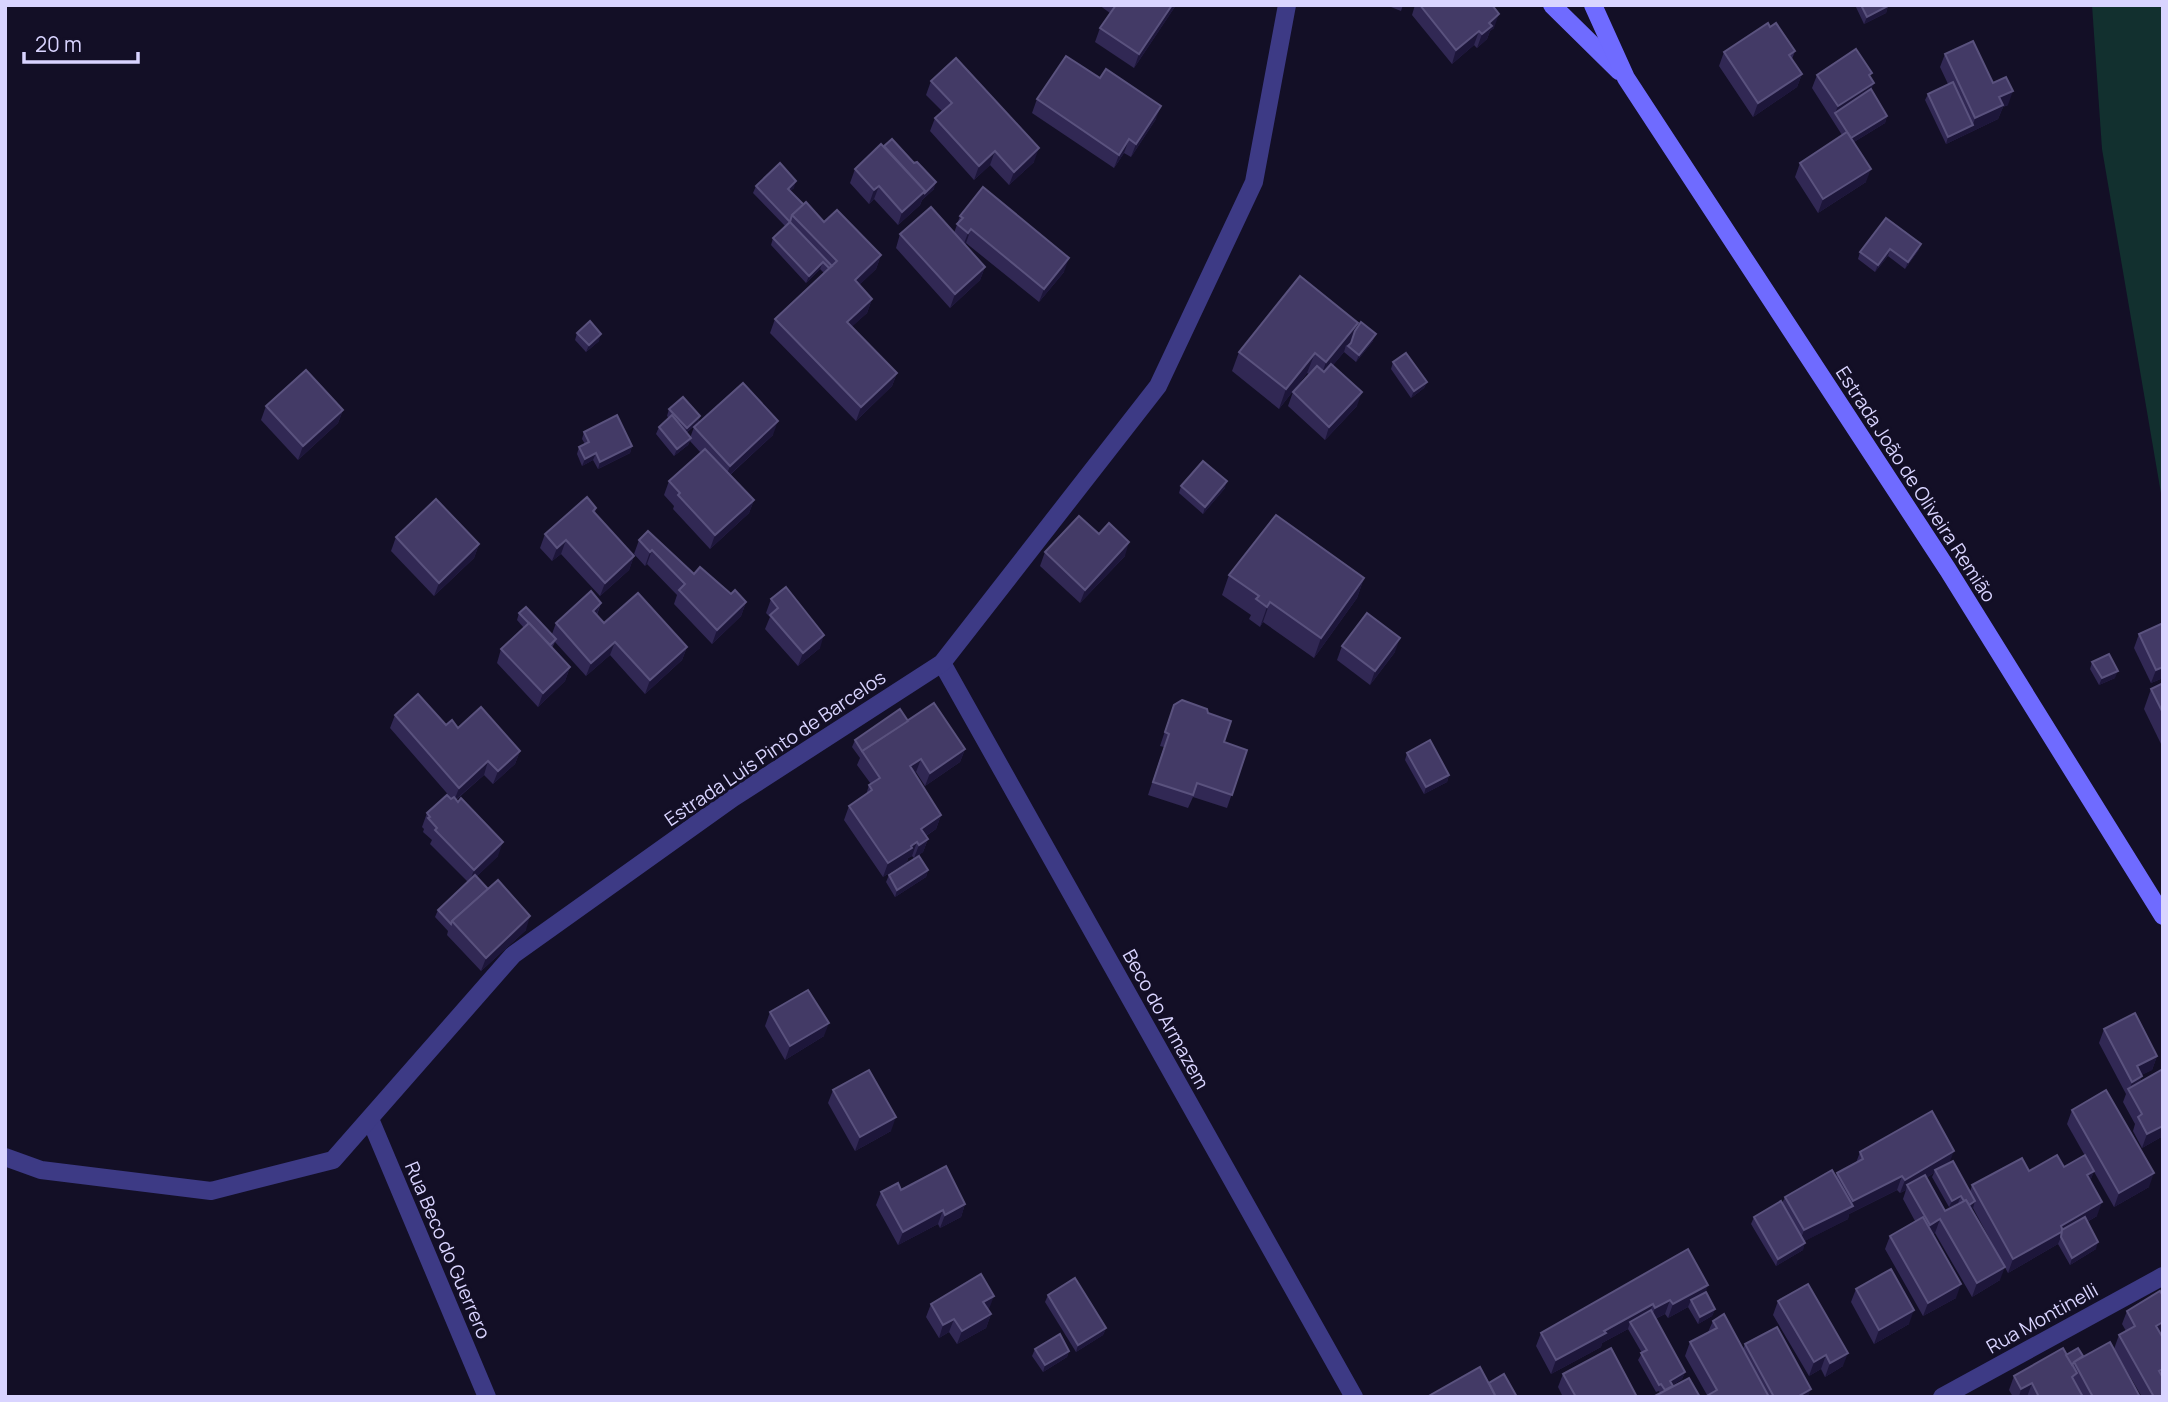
<svg xmlns="http://www.w3.org/2000/svg" width="2168" height="1402" font-family="Manrope,sans-serif">
  <style>
    .green { fill: #12302f }
    .lines { fill: none; stroke-linecap: round; stroke-linejoin: round }
    .service { stroke: #3d3a85; stroke-width: 18 }
    .minor { stroke: #3d3a85; stroke-width: 18 }
    .tertiary { stroke: #3d3a85; stroke-width: 18 }
    .secondary { stroke: #6f6bff; stroke-width: 18 }
    .wall { fill: #312854; fill-rule: evenodd }
    .shaded-wall { fill: #1d163a }
    .building { fill: #433a66; stroke: #5a527e; stroke-width: 2 }
    .labels { text-anchor: middle; stroke-width: 6; stroke-linejoin: round; paint-order: stroke }
    .street-label { font-size: 19px; fill: #d9d4ff; stroke: #130f26 }
  </style>
  <rect width="100%" height="100%" fill="#130f26"/>
  <path class="green" d="M2092,5H2163V505L2102,149Z"/>
  <g class="lines">
    <path class="service" d="M942,663L1354,1397"/>
    <g class="minor">
      <path d="M370,1119L487,1397"/>
      <path d="M1942,1397L2163,1276"/>
    </g>
    <path class="tertiary" d="M5,1157L41,1170L211,1191L333,1160L513,955L733,798L942,663L1158,386L1254,182L1287,5"/>
    <g class="secondary">
      <path d="M1552,5L1619,71"/>
      <path d="M1593,5L1626,78L1948,570L2163,916"/>
    </g>
  </g>
  <g class="wall">
    <path d="M1099,5H1176L1134,68L1095,42L1100,28L1110,13Z"/>
    <path d="M1386,5H1403L1401,11Z"/>
    <path d="M1415,5H1492L1494,28L1490,31L1487,39L1477,48L1474,45L1452,64L1412,15Z"/>
    <path d="M1855,5H1888V6L1886,13L1864,24Z"/>
    <path d="M1770,27L1795,51L1792,59L1802,74L1797,87L1753,117L1719,66L1724,52Z"/>
    <path d="M1945,54L1993,83L2008,105L2003,107L1998,119L1946,144L1925,100L1928,94L1948,84L1940,67Z"/>
    <path d="M1817,75L1870,78L1871,89L1887,116L1885,123L1854,142L1866,182L1818,213L1795,177L1800,163L1842,135L1812,88Z"/>
    <path d="M931,81L1034,162L1009,185L990,165L974,180L930,131L935,118L942,111L926,95Z"/>
    <path d="M1037,99L1156,119L1131,157L1124,153L1114,168L1032,113Z"/>
    <path d="M855,169L934,189L922,200L920,205L898,225L874,199L869,204L850,183Z"/>
    <path d="M756,186L794,188L790,191L803,205L824,222L881,255L876,269L859,285L872,299L867,313L851,327L897,373L892,386L856,421L770,333L775,319L824,273L820,269L806,283L771,245L773,238L785,226L753,193Z"/>
    <path d="M960,216L1064,272L1039,302L966,243L965,244L985,267L980,280L950,308L896,248L900,234L954,233Z"/>
    <path d="M1921,244L1918,251L1905,269L1888,256L1875,272L1858,259L1860,252Z"/>
    <path d="M1358,323L1355,331L1373,341L1356,362L1344,352L1333,365L1357,406L1325,440L1288,406L1293,392L1309,374L1307,373L1279,409L1232,371L1239,352Z"/>
    <path d="M577,333L599,341L586,352L575,340Z"/>
    <path d="M1393,362L1427,382L1424,388L1411,398L1391,369Z"/>
    <path d="M266,406L343,410L338,423L298,460L261,420Z"/>
    <path d="M669,409L700,416L698,423L686,433L690,438L694,427L773,435L730,475L754,500L749,513L710,549L673,509L674,506L664,495L669,481L701,453L690,441L688,445L674,456L656,434L659,427L669,418L667,416Z"/>
    <path d="M584,432L632,446L630,453L598,469L593,460L582,466L577,454L579,447L585,444L582,439Z"/>
    <path d="M1181,486L1225,488L1203,514L1179,493Z"/>
    <path d="M596,508L595,513L634,556L629,570L600,596L561,554L552,561L540,548L545,534Z"/>
    <path d="M1099,534L1125,556L1080,603L1040,566L1045,552Z"/>
    <path d="M396,537L479,544L474,558L434,596L391,551Z"/>
    <path d="M639,540L694,574L746,602L741,616L712,644L674,604L677,595L647,564L645,566L634,554Z"/>
    <path d="M1229,575L1364,578L1357,598L1314,658L1263,622L1260,627L1249,619L1251,615L1222,595Z"/>
    <path d="M771,599L820,648L798,666L765,629L770,617L766,613Z"/>
    <path d="M601,603L597,615L604,623L687,647L682,660L645,694L610,655L586,676L555,642L552,648L570,667L565,681L538,707L497,663L501,649L524,628L517,620L519,613L552,634L556,623Z"/>
    <path d="M2163,623V678L2151,683L2134,648L2139,634Z"/>
    <path d="M1342,646L1395,652L1370,685L1337,660Z"/>
    <path d="M2092,662L2115,678L2099,685L2090,669Z"/>
    <path d="M2163,683V748L2144,709L2151,689Z"/>
    <path d="M1208,713L1224,742L1247,750L1227,808L1193,797L1188,808L1148,795L1164,747L1160,746L1169,719Z"/>
    <path d="M395,715L458,728L520,751L515,764L493,784L484,775L456,800L498,856L476,877L526,930L481,971L447,935L448,931L435,917L438,910L468,882L430,844L432,840L423,832L424,829L422,827L427,813L452,799L390,728Z"/>
    <path d="M908,721L965,749L960,762L925,786L916,772L914,773L941,815L936,829L926,836L928,839L923,852L914,858L912,856L908,858L907,862L883,877L844,820L849,806L866,795L869,785L871,784L857,765L860,758L852,747L855,740Z"/>
    <path d="M1407,753L1449,775L1447,782L1424,794L1405,760Z"/>
    <path d="M928,870L926,877L895,897L886,882L889,875Z"/>
    <path d="M770,1012L824,1036L785,1060L765,1026Z"/>
    <path d="M2104,1029L2157,1056L2152,1070L2141,1075L2140,1082L2163,1136L2142,1148L2133,1131L2135,1124L2123,1102L2126,1094L2099,1043Z"/>
    <path d="M833,1090L891,1131L855,1151L828,1103Z"/>
    <path d="M2072,1110L2149,1187L2114,1207L2067,1124Z"/>
    <path d="M1860,1152L1949,1163L1970,1192L1972,1185L2029,1171L2064,1167L2094,1171L2090,1181L2097,1216L2087,1222L2096,1249L2070,1265L2058,1244L2008,1273L1973,1208L1971,1209L2000,1280L1972,1297L1935,1233L1933,1234L1956,1298L1923,1316L1885,1249L1890,1236L1915,1221L1903,1199L1906,1190L1900,1193L1897,1190L1849,1214L1848,1219L1804,1241L1803,1250L1776,1266L1751,1224L1754,1217L1782,1203L1785,1197L1836,1177L1837,1173L1856,1163ZM1934,1173L1932,1177L1949,1207L1958,1203L1959,1204L1945,1211L1926,1178Z"/>
    <path d="M901,1190L965,1204L961,1217L940,1228L938,1224L898,1245L876,1205L881,1192Z"/>
    <path d="M1688,1249L1706,1292L1715,1309L1712,1316L1698,1324L1688,1307L1668,1318L1665,1314L1655,1319L1685,1372L1682,1379L1660,1393L1659,1391L1656,1392L1638,1360L1642,1353L1628,1329L1602,1343L1601,1347L1551,1374L1536,1346L1541,1333Z"/>
    <path d="M1856,1289L1909,1324L1874,1344L1851,1302Z"/>
    <path d="M1048,1295L1106,1328L1103,1335L1076,1352L1045,1302Z"/>
    <path d="M2163,1296V1334L2162,1333L2160,1334L2163,1397H2142L2114,1349L2119,1335L2126,1331L2122,1324L2127,1311Z"/>
    <path d="M1778,1301L1843,1366L1825,1377L1821,1369L1809,1376L1773,1315Z"/>
    <path d="M931,1304L989,1309L988,1310L991,1314L986,1328L957,1344L949,1332L939,1338L926,1317Z"/>
    <path d="M1713,1321L1743,1349L1745,1344L1808,1397H1705L1707,1395L1685,1356L1690,1342L1708,1332Z"/>
    <path d="M1035,1349L1069,1351L1067,1357L1043,1372L1032,1356Z"/>
    <path d="M2066,1355L2083,1356L2140,1397H2013L2009,1390L2014,1376Z"/>
    <path d="M1563,1374L1637,1397H1563L1558,1387Z"/>
  </g>
  <g class="shaded-wall">
    <path d="M1172,5H1176L1134,68L1139,54Z"/>
    <path d="M1888,6L1886,13L1864,24L1867,17Z"/>
    <path d="M1499,14L1494,28L1490,31L1487,39L1477,48L1482,34L1489,23Z"/>
    <path d="M1479,31L1474,45L1452,64L1456,50Z"/>
    <path d="M1802,74L1797,87L1753,117L1758,103Z"/>
    <path d="M1874,83L1869,96L1835,113L1838,106Z"/>
    <path d="M2013,91L2008,105L2003,107L1998,119L1946,144L1948,137L1973,125L1975,118L1999,97Z"/>
    <path d="M1161,106L1156,119L1131,157L1136,144Z"/>
    <path d="M1887,116L1885,123L1849,145L1851,138Z"/>
    <path d="M1129,139L1124,153L1114,168L1119,155Z"/>
    <path d="M1039,148L1034,162L1009,185L1014,172Z"/>
    <path d="M995,151L990,165L974,180L979,166Z"/>
    <path d="M1871,169L1866,182L1818,213L1823,199Z"/>
    <path d="M796,181L794,188L785,196L788,189Z"/>
    <path d="M936,182L934,189L922,200L920,205L898,225L902,212Z"/>
    <path d="M879,186L874,199L869,204L874,190Z"/>
    <path d="M971,229L966,243L963,246L968,233Z"/>
    <path d="M1921,244L1918,251L1905,269L1908,262Z"/>
    <path d="M1890,249L1888,256L1875,272L1878,265Z"/>
    <path d="M881,255L876,269L850,294L855,280Z"/>
    <path d="M1069,258L1064,272L1039,302L1044,289Z"/>
    <path d="M823,262L820,269L806,283L809,276Z"/>
    <path d="M985,267L980,280L950,308L955,294Z"/>
    <path d="M872,299L867,313L842,336L847,322Z"/>
    <path d="M1358,323L1351,343L1348,346L1346,345L1344,352L1319,382L1326,362Z"/>
    <path d="M601,334L599,341L586,352L589,345Z"/>
    <path d="M1376,334L1373,341L1356,362L1359,355Z"/>
    <path d="M1315,353L1307,373L1279,409L1286,389Z"/>
    <path d="M897,373L892,386L856,421L861,407Z"/>
    <path d="M1427,382L1424,388L1411,398L1414,391Z"/>
    <path d="M1362,392L1357,406L1325,440L1329,427Z"/>
    <path d="M343,410L338,423L298,460L303,446Z"/>
    <path d="M700,416L698,423L684,434L687,428Z"/>
    <path d="M778,421L773,435L725,479L730,466Z"/>
    <path d="M691,438L688,445L674,456L677,449Z"/>
    <path d="M632,446L630,453L598,469L600,462Z"/>
    <path d="M596,453L593,460L582,466L585,459Z"/>
    <path d="M1227,481L1225,488L1203,514L1205,507Z"/>
    <path d="M754,500L749,513L710,549L715,535Z"/>
    <path d="M566,540L561,554L552,561L557,548Z"/>
    <path d="M1129,542L1125,556L1080,603L1085,590Z"/>
    <path d="M479,544L474,558L434,596L439,583Z"/>
    <path d="M652,550L647,564L645,566L650,552Z"/>
    <path d="M634,556L629,570L600,596L605,583Z"/>
    <path d="M1364,578L1357,598L1314,658L1321,638Z"/>
    <path d="M746,602L741,616L712,644L717,630Z"/>
    <path d="M1270,602L1263,622L1260,627L1267,607Z"/>
    <path d="M601,603L596,616L593,611Z"/>
    <path d="M824,635L820,648L798,666L803,653Z"/>
    <path d="M1400,638L1395,652L1370,685L1375,671Z"/>
    <path d="M615,642L610,655L586,676L591,663Z"/>
    <path d="M687,647L682,660L645,694L650,680Z"/>
    <path d="M570,667L565,681L538,707L543,693Z"/>
    <path d="M2163,667V678L2151,683L2156,670Z"/>
    <path d="M2118,671L2115,678L2099,685L2102,678Z"/>
    <path d="M965,749L960,762L925,786L930,773Z"/>
    <path d="M520,751L515,764L493,784L498,771Z"/>
    <path d="M921,759L916,772L905,779L910,766Z"/>
    <path d="M488,761L484,775L454,801L459,788Z"/>
    <path d="M1449,775L1447,782L1424,794L1426,787Z"/>
    <path d="M941,815L936,829L916,842L921,829Z"/>
    <path d="M928,839L923,852L914,858L919,845Z"/>
    <path d="M503,842L498,856L469,884L474,870Z"/>
    <path d="M917,842L912,856L908,858L907,862L883,877L888,863Z"/>
    <path d="M928,870L926,877L895,897L897,890Z"/>
    <path d="M530,916L526,930L481,971L486,958Z"/>
    <path d="M829,1023L824,1036L785,1060L790,1046Z"/>
    <path d="M2157,1056L2152,1070L2132,1080L2137,1066Z"/>
    <path d="M2142,1076L2137,1090L2129,1091L2132,1082Z"/>
    <path d="M896,1117L891,1131L855,1151L860,1137Z"/>
    <path d="M2163,1126V1136L2142,1148L2147,1134Z"/>
    <path d="M1954,1151L1949,1164L1935,1170L1934,1173L1909,1188L1907,1185L1906,1190L1900,1193L1905,1180Z"/>
    <path d="M2094,1171L2089,1184L2087,1175Z"/>
    <path d="M2154,1173L2149,1187L2114,1207L2119,1193Z"/>
    <path d="M1902,1176L1897,1190L1849,1214L1848,1219L1799,1244L1804,1230L1851,1206L1853,1201Z"/>
    <path d="M1961,1196L1958,1203L1949,1207L1952,1201Z"/>
    <path d="M1975,1201L1973,1208L1964,1213L1967,1206Z"/>
    <path d="M2102,1202L2097,1216L2061,1237L2058,1244L2008,1273L2013,1259L2061,1226Z"/>
    <path d="M965,1204L961,1217L940,1228L945,1215Z"/>
    <path d="M943,1210L938,1224L898,1245L903,1232Z"/>
    <path d="M1940,1219L1935,1233L1925,1238L1930,1225Z"/>
    <path d="M2098,1242L2096,1249L2070,1265L2072,1258Z"/>
    <path d="M1805,1243L1803,1250L1776,1266L1778,1259Z"/>
    <path d="M2005,1267L2000,1280L1972,1297L1977,1283Z"/>
    <path d="M1961,1284L1956,1298L1923,1316L1928,1303Z"/>
    <path d="M1708,1285L1703,1299L1691,1300L1688,1307L1668,1318L1673,1304Z"/>
    <path d="M994,1296L989,1309L978,1315L983,1302Z"/>
    <path d="M1670,1300L1665,1314L1650,1321L1655,1308Z"/>
    <path d="M1653,1304L1648,1317L1630,1322L1628,1329L1602,1343L1601,1347L1551,1374L1556,1360Z"/>
    <path d="M1715,1309L1712,1316L1698,1324L1700,1317Z"/>
    <path d="M1914,1310L1909,1324L1874,1344L1879,1330Z"/>
    <path d="M991,1314L986,1328L957,1344L962,1331Z"/>
    <path d="M954,1319L949,1332L939,1338L943,1325Z"/>
    <path d="M2163,1322L2162,1333L2151,1340L2156,1326Z"/>
    <path d="M1106,1328L1103,1335L1076,1352L1078,1345Z"/>
    <path d="M1069,1351L1067,1357L1043,1372L1045,1365Z"/>
    <path d="M1848,1353L1843,1366L1825,1377L1830,1363Z"/>
    <path d="M1826,1355L1821,1369L1809,1376L1814,1362Z"/>
    <path d="M1685,1372L1682,1379L1668,1388L1670,1381Z"/>
    <path d="M2032,1383L2027,1397H2019L2021,1389Z"/>
    <path d="M1811,1389L1808,1397H1797Z"/>
  </g>
  <g class="building">
    <path d="M1116,5H1172L1139,54L1100,28Z"/>
    <path d="M1420,5H1492L1499,14L1489,23L1492,26L1482,34L1479,31L1456,50Z"/>
    <path d="M1861,5H1888V6L1867,17Z"/>
    <path d="M1768,23L1770,27L1776,23L1795,51L1789,55L1802,74L1758,103L1724,52Z"/>
    <path d="M1973,41L1993,83L2006,77L2013,91L1999,97L2003,105L1975,118L1945,54Z"/>
    <path d="M1856,49L1872,73L1869,75L1874,83L1838,106L1817,75Z"/>
    <path d="M1066,56L1100,78L1106,69L1161,106L1136,144L1129,139L1119,155L1037,99Z"/>
    <path d="M956,58L1039,148L1014,172L995,151L979,166L935,118L952,103L931,81Z"/>
    <path d="M1953,82L1973,125L1948,137L1928,94Z"/>
    <path d="M1871,89L1887,116L1851,138L1835,113Z"/>
    <path d="M1847,132L1871,169L1823,199L1800,163Z"/>
    <path d="M892,139L914,163L917,162L936,182L924,194L925,191L884,146Z"/>
    <path d="M881,144L925,191L902,212L879,186L874,190L855,169Z"/>
    <path d="M780,163L796,181L788,189L804,205L792,215L790,222L756,186Z"/>
    <path d="M983,187L1069,258L1044,289L971,229L968,233L957,224L963,218L960,216Z"/>
    <path d="M806,202L824,222L837,210L881,255L855,280L872,299L847,322L897,373L861,407L775,319L837,261L792,215Z"/>
    <path d="M931,207L985,267L955,294L900,234Z"/>
    <path d="M1886,218L1921,244L1908,262L1890,249L1878,265L1860,252Z"/>
    <path d="M790,222L832,266L829,268L823,262L809,276L773,238Z"/>
    <path d="M1300,276L1358,323L1326,362L1315,353L1286,389L1239,352Z"/>
    <path d="M590,321L601,334L589,345L577,333Z"/>
    <path d="M1361,322L1376,334L1359,355L1348,346L1351,343L1355,331Z"/>
    <path d="M1406,353L1427,382L1414,391L1393,362Z"/>
    <path d="M1331,364L1362,392L1329,427L1293,392L1317,366L1324,372Z"/>
    <path d="M306,370L343,410L303,446L266,406Z"/>
    <path d="M743,383L778,421L730,466L694,427Z"/>
    <path d="M683,397L700,416L687,428L669,409Z"/>
    <path d="M617,415L632,446L600,462L596,453L585,459L579,447L589,442L584,432Z"/>
    <path d="M672,415L691,438L677,449L659,427Z"/>
    <path d="M705,449L754,500L715,535L678,495L680,493L669,481Z"/>
    <path d="M1203,461L1227,481L1205,507L1181,486Z"/>
    <path d="M587,497L596,508L593,511L634,556L605,583L566,540L557,548L545,534Z"/>
    <path d="M436,499L479,544L439,583L396,537Z"/>
    <path d="M1276,515L1364,578L1321,638L1270,602L1267,607L1256,599L1259,596L1229,575Z"/>
    <path d="M1079,516L1099,534L1109,523L1129,542L1085,590L1045,552Z"/>
    <path d="M648,531L694,574L700,567L731,594L735,590L746,602L717,630L679,590L685,584L652,550L650,552L639,540Z"/>
    <path d="M786,587L824,635L803,653L770,615L778,608L771,599Z"/>
    <path d="M591,591L601,603L593,611L604,623L638,593L687,647L650,680L615,642L591,663L556,623Z"/>
    <path d="M526,607L556,639L550,645L519,613Z"/>
    <path d="M1367,613L1400,638L1375,671L1342,646Z"/>
    <path d="M529,623L570,667L543,693L501,649Z"/>
    <path d="M2163,623V667L2156,670L2139,634Z"/>
    <path d="M2109,654L2118,671L2102,678L2092,662Z"/>
    <path d="M2163,683V713L2151,689Z"/>
    <path d="M418,694L446,725L452,720L458,728L481,707L520,751L498,771L488,761L459,788L395,715Z"/>
    <path d="M1182,700L1207,709L1208,713L1231,721L1224,742L1247,750L1232,795L1197,783L1193,795L1153,782L1169,734L1165,732L1174,705Z"/>
    <path d="M934,703L965,749L930,773L921,759L910,766L941,815L921,829L928,839L919,845L917,842L911,846L912,848L888,863L849,806L872,790L869,785L880,778L862,751Z"/>
    <path d="M900,709L908,721L862,751L855,740Z"/>
    <path d="M1430,740L1449,775L1426,787L1407,753Z"/>
    <path d="M447,795L451,799L454,797L458,802L461,798L503,842L474,870L435,830L437,828L428,818L430,817L427,813Z"/>
    <path d="M919,856L928,870L897,890L889,875Z"/>
    <path d="M475,875L488,889L452,921L451,924L438,910Z"/>
    <path d="M498,880L530,916L486,958L452,921Z"/>
    <path d="M808,990L829,1023L790,1046L770,1012Z"/>
    <path d="M2135,1013L2157,1056L2137,1066L2142,1076L2132,1082L2104,1029Z"/>
    <path d="M2163,1069V1126L2147,1134L2138,1117L2142,1114L2128,1089Z"/>
    <path d="M869,1070L896,1117L860,1137L833,1090Z"/>
    <path d="M2106,1090L2154,1173L2119,1193L2072,1110Z"/>
    <path d="M1932,1111L1954,1151L1905,1180L1902,1176L1853,1201L1837,1173L1863,1159L1860,1152Z"/>
    <path d="M2057,1155L2064,1167L2085,1155L2094,1171L2087,1175L2102,1202L2061,1226L2063,1231L2013,1259L1972,1185L2022,1158L2029,1171Z"/>
    <path d="M1953,1161L1975,1201L1969,1205L1966,1200L1964,1201L1961,1196L1952,1201L1935,1170Z"/>
    <path d="M946,1166L965,1204L945,1215L943,1210L903,1232L881,1192L898,1183L901,1190Z"/>
    <path d="M1832,1170L1853,1206L1804,1230L1785,1197Z"/>
    <path d="M1925,1175L1945,1211L1966,1200L2005,1267L1977,1283L1940,1219L1930,1225L1907,1185Z"/>
    <path d="M1781,1201L1805,1243L1778,1259L1754,1217Z"/>
    <path d="M1923,1217L1961,1284L1928,1303L1890,1236Z"/>
    <path d="M2085,1217L2098,1242L2072,1258L2061,1237L2062,1230Z"/>
    <path d="M1688,1249L1708,1285L1673,1304L1670,1300L1655,1308L1653,1304L1604,1331L1606,1333L1556,1360L1541,1333Z"/>
    <path d="M1891,1269L1914,1310L1879,1330L1856,1289Z"/>
    <path d="M981,1274L994,1296L983,1302L991,1314L962,1331L954,1319L943,1325L931,1304Z"/>
    <path d="M1075,1278L1106,1328L1078,1345L1048,1295Z"/>
    <path d="M1808,1284L1848,1353L1830,1363L1826,1355L1814,1362L1778,1301Z"/>
    <path d="M2160,1291L2163,1296V1322L2156,1326L2163,1338V1369L2159,1371L2163,1378V1397H2154L2119,1335L2135,1326L2127,1311Z"/>
    <path d="M1706,1292L1715,1309L1700,1317L1691,1300Z"/>
    <path d="M1651,1310L1685,1372L1670,1381L1673,1386L1665,1390L1661,1384L1659,1385L1641,1353L1647,1350L1630,1322Z"/>
    <path d="M1724,1314L1769,1397H1705L1717,1390L1690,1342L1717,1328L1713,1321Z"/>
    <path d="M1777,1327L1811,1389L1797,1397H1774L1745,1344Z"/>
    <path d="M1060,1334L1069,1351L1045,1365L1035,1349Z"/>
    <path d="M2110,1342L2140,1397H2093L2074,1362Z"/>
    <path d="M1611,1348L1637,1397H1576L1563,1374Z"/>
    <path d="M2063,1348L2077,1373L2072,1377L2083,1397H2039L2032,1383L2021,1389L2014,1376Z"/>
    <path d="M2078,1348L2083,1356L2074,1362L2072,1365L2066,1355Z"/>
    <path d="M1480,1367L1496,1397H1427Z"/>
    <path d="M1504,1374L1517,1397H1496L1489,1383Z"/>
    <path d="M1689,1378L1700,1397H1653Z"/>
  </g>
  <g class="labels">
    <g class="street-label">
      <text transform="translate(1916 484) rotate(57)" y="7">Estrada João de Oliveira Remião</text>
      <text transform="translate(775 748) rotate(-34)" y="7">Estrada Luís Pinto de Barcelos</text>
      <text transform="translate(1166 1019) rotate(61)" y="7">Beco do Armazem</text>
      <text transform="translate(448 1250) rotate(67)" y="7">Rua Beco do Guerrero</text>
      <text transform="translate(2042 1318) rotate(-29)" y="7">Rua Montinelli</text>
    </g>
  </g>
  <rect width="2168" height="1402" fill="none" stroke="#d9d4ff" stroke-width="14"/>
  <path d="M24 52v10h114v-10" fill="none" stroke="#d9d4ff" stroke-width="3.5"/>
  <text x="35" y="52" font-size="21" fill="#d9d4ff" stroke="#130f26" stroke-width="5" paint-order="stroke">20 m</text>
</svg>
